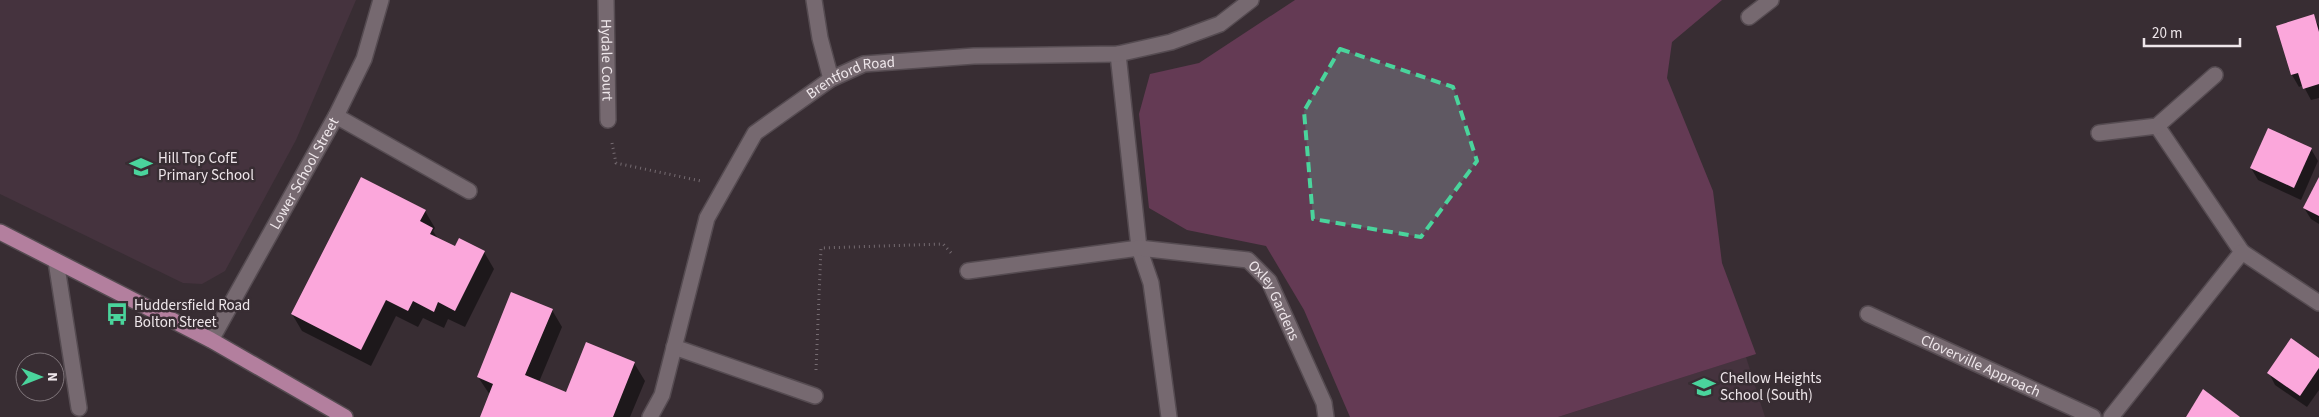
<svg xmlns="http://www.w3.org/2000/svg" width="2319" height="417" font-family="'Source Sans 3',sans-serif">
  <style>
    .built { fill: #45333e }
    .green { fill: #643a54 }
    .shadow { fill: #0007 }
    .building { fill: #fba7db }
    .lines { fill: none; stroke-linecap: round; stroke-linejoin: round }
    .lane-casing { stroke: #554b51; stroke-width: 18 }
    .street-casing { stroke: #554b51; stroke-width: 18 }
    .primary-casing { stroke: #554b51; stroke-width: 18 }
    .path { stroke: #756b71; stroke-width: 3; stroke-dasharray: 1 4; stroke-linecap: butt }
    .lane { stroke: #766970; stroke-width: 15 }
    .street { stroke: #766970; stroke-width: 15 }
    .primary { stroke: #b37f9e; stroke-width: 15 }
    .marked { fill: #4ad49c; fill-opacity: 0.2; stroke: #4ad49c; stroke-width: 4; stroke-dasharray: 10 6; stroke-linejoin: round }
    .labels { text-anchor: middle; stroke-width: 5; stroke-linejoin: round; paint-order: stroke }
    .street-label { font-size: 15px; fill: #eee6ea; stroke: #382d33 }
    .poi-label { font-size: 15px; fill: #eee6ea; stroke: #382d33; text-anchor: start }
  </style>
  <rect width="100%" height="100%" fill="#382d33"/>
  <g class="built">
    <path d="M0,0H356L296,140L225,271L202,284L183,283L0,194Z"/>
    <path d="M1746,357L1765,417H1558Z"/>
  </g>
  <path class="green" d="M1295,0H1722L1672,42L1667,78L1713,191L1722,263L1756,354L1558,417H1350L1304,310L1266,246L1187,230L1149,208L1139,114L1150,74L1199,63Z"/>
  <g class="shadow">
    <path d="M2313,16L2319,26V98L2311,100L2303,85L2299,87L2292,75L2278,26Z"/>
    <path d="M2311,149L2318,161L2301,200L2258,180L2251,168Z"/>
    <path d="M2319,180V224L2311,219L2304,208Z"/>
    <path d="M425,211L435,228L433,231L438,239L455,248L484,252L494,269L465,327L448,319L444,328L423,318L418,327L396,316L371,366L302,331L292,314Z"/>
    <path d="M552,310L562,327L539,382L566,394L587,344L634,363L645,381L630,417H481L490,395L478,377Z"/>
    <path d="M2319,359V390L2307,407L2275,385L2269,373Z"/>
  </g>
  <g class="building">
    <path d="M2314,14L2319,32V84L2303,89L2298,73L2291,75L2276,26Z"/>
    <path d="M2268,128L2312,148L2294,188L2250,168Z"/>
    <path d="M361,177L426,210L420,221L433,228L430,234L455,246L459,238L485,251L455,311L438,302L434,312L413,301L408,311L386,300L361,350L291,314Z"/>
    <path d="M2319,177V216L2303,208Z"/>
    <path d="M511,292L553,309L525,375L566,392L586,342L635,362L613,417H480L493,384L477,377Z"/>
    <path d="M2291,338L2319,358V368L2300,396L2267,373Z"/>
    <path d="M2203,389L2240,417H2186Z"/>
  </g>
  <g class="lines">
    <defs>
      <g id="lane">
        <path d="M336,116L469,191"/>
        <path d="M674,347L815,396"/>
      </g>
      <g id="street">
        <path id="s1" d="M606,0L608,120"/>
        <path d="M814,0L820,38L831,79"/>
        <path d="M1749,17L1771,0"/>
        <path d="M1118,54L1139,248L1151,283L1169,417"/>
        <path d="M2157,126L2242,252"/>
        <path d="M2099,133L2157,126L2215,75"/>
        <path d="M56,261L79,408"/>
        <path id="s2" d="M968,271L1139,248L1248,260L1269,281L1324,403L1326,417"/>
        <path id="s3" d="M1868,314L2093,417"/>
        <path id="s4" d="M211,340L336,116L364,59L381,0"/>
        <path id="s5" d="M650,417L662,395L707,218L755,133L831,79L864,64L974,56L1118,54L1171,42L1220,24L1251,0"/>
        <path d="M2111,417L2242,252L2319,303"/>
      </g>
      <path id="primary" d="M0,232L211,340L345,417"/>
    </defs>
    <use href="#lane" class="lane-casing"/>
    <use href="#street" class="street-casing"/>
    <use href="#primary" class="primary-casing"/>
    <g class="path">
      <path d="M612,143L616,163L701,181"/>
      <path d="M816,370L821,248L943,244L953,255"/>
    </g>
    <use href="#lane" class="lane"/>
    <use href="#street" class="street"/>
    <use href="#primary" class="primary"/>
  </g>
  <path class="marked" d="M1340,49L1453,87L1477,161L1421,237L1313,219L1304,111Z"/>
  <defs>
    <symbol id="school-bare" viewBox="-9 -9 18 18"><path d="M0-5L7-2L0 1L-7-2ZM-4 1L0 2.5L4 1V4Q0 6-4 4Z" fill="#4ad49c" stroke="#382d33" stroke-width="2.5" paint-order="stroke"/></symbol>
    <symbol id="bus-bare" viewBox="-9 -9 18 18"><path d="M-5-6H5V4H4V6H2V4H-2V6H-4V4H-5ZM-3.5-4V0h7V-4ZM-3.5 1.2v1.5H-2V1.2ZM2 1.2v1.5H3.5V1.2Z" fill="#4ad49c" stroke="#382d33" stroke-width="2.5" paint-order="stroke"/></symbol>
  </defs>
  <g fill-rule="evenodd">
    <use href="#school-bare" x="125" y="151" width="32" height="32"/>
    <use href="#bus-bare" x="101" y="298" width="32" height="32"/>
    <use href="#school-bare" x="1688" y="371" width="32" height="32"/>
  </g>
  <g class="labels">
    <g class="street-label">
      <text dy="5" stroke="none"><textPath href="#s1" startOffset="60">Hydale Court</textPath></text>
      <text dy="5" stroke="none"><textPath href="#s5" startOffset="418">Brentford Road</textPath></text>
      <text dy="5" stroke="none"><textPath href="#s4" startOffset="191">Lower School Street</textPath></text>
      <text dy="5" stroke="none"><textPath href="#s2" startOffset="331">Oxley Gardens</textPath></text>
      <text dy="5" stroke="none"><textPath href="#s3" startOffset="124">Cloverville Approach</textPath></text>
    </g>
    <g class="poi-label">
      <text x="158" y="163">Hill Top CofE<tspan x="158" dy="17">Primary School</tspan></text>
      <text x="134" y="310">Huddersfield Road<tspan x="134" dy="17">Bolton Street</tspan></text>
      <text x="1720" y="383">Chellow Heights<tspan x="1720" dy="17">School (South)</tspan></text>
    </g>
  </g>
  <g transform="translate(40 377) rotate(90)"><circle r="24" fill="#382d33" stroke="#81777c"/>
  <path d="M0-4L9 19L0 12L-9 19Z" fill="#4ad49c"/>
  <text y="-8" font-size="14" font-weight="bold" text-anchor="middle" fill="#eee6ea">N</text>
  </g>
  <path d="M2144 38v8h96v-8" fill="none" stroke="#eee6ea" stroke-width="2.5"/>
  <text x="2152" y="38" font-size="15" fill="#eee6ea" stroke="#382d33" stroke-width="4" paint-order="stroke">20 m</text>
</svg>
